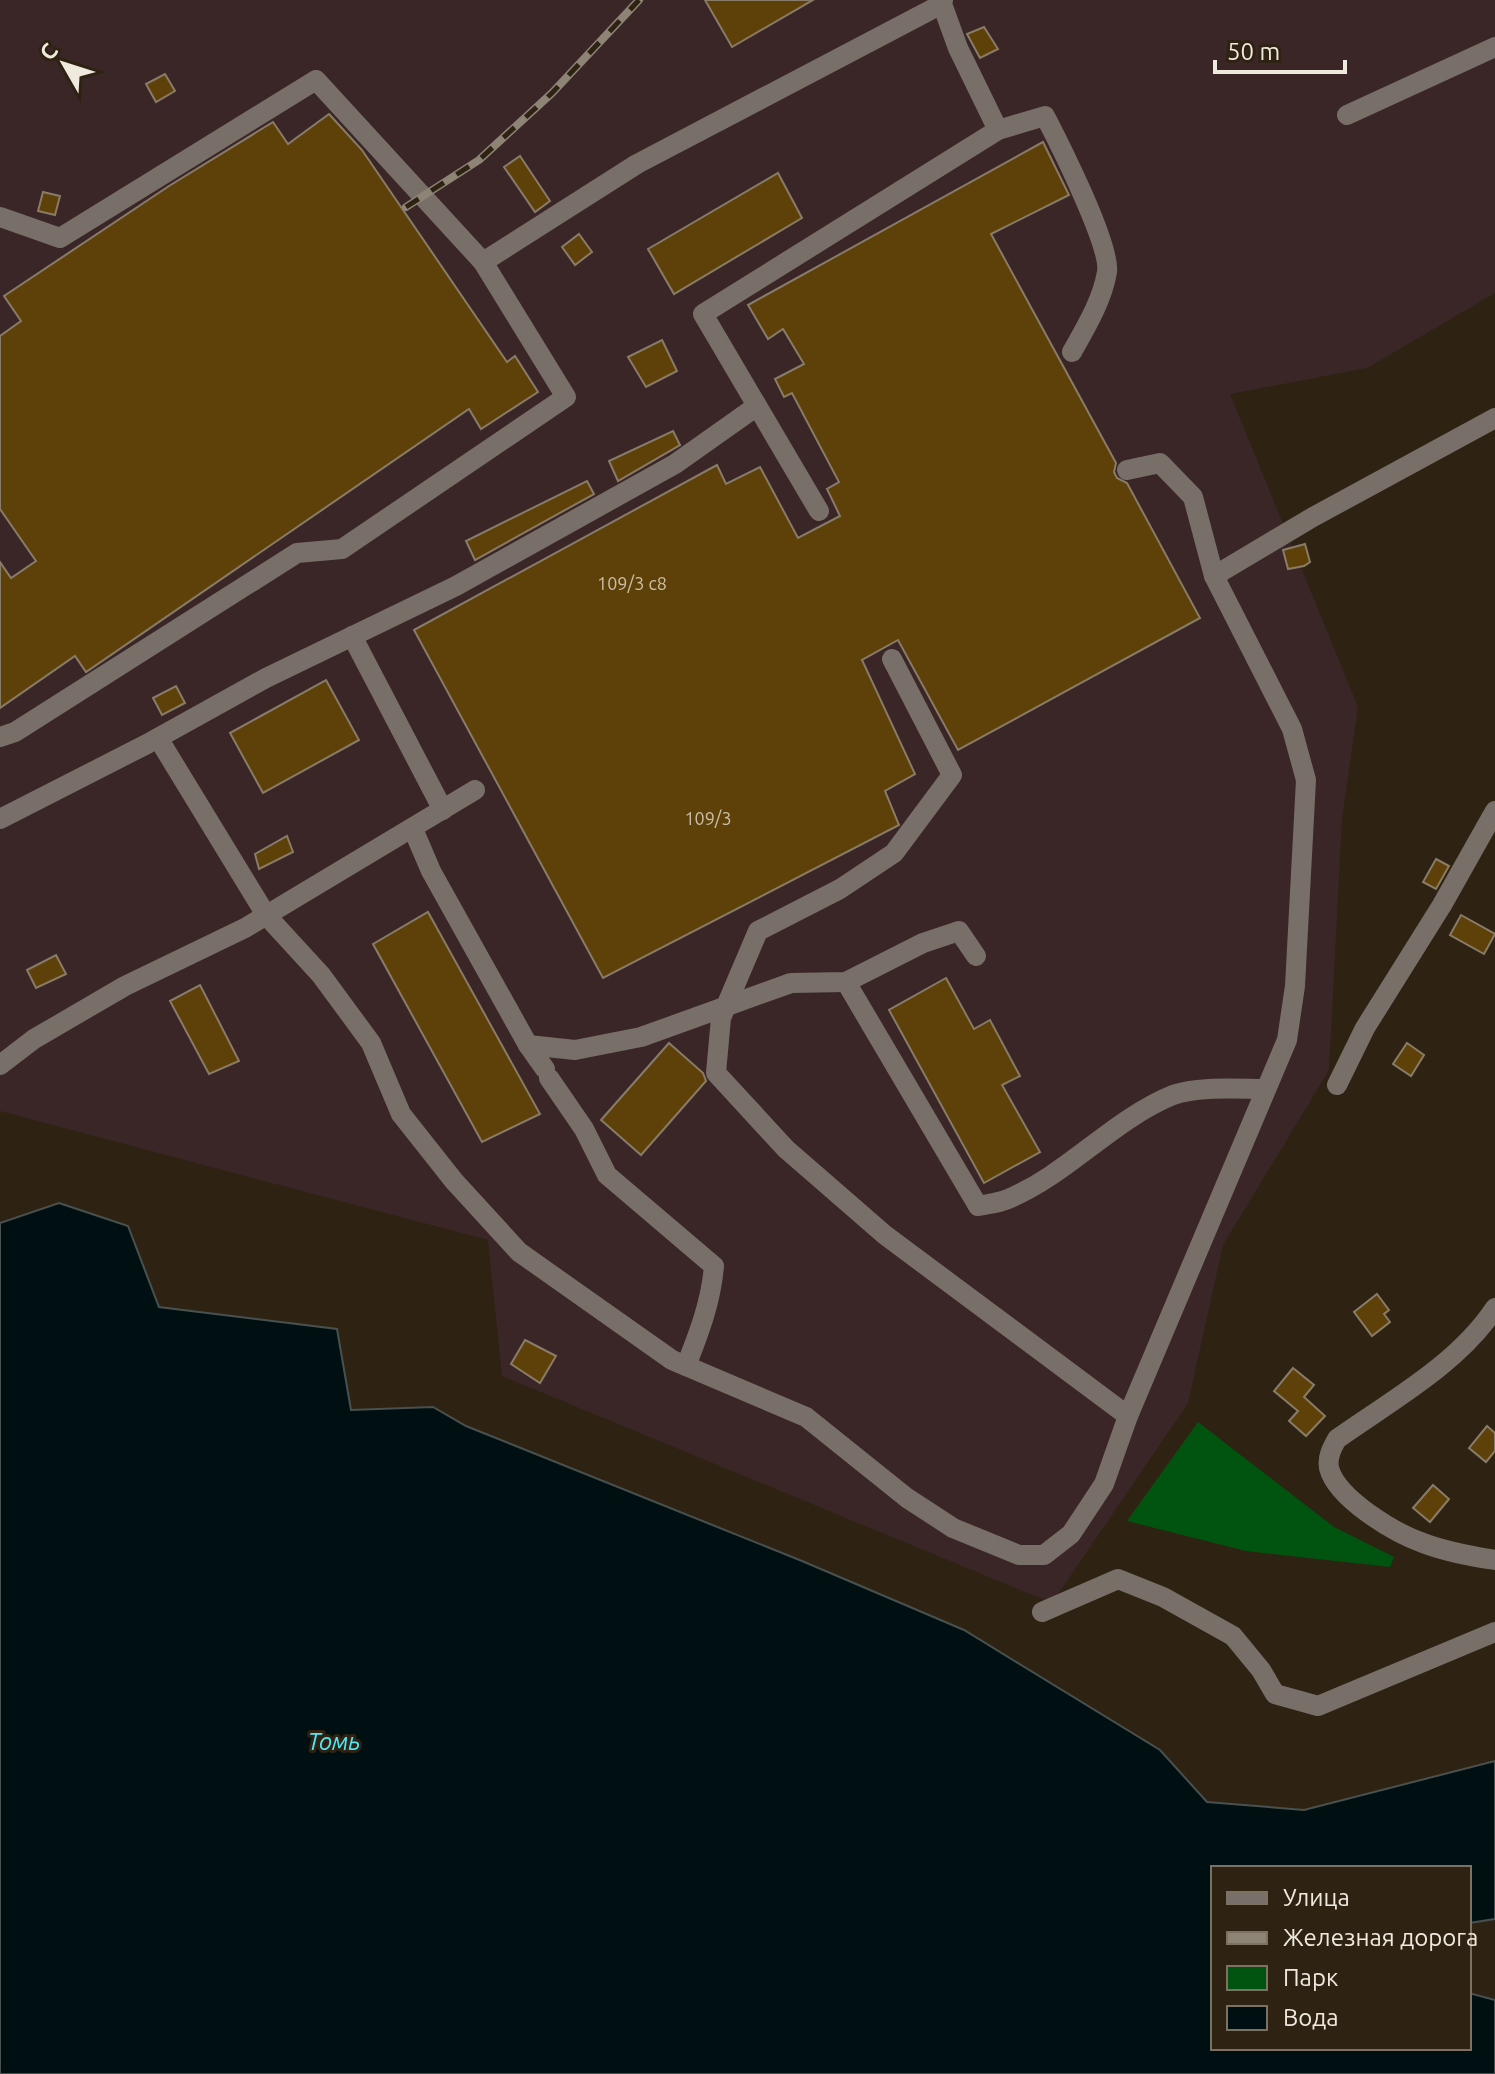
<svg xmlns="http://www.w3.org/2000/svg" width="1495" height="2074" font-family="Ubuntu,sans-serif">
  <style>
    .industrial { fill: #3a2627 }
    .green { fill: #005410 }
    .water { fill: #001012; stroke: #48514f; stroke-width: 2 }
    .building { fill: #5e4109; stroke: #887c68; stroke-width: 2 }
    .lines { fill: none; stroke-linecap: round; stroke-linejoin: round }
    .minor { stroke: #786f69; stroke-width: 20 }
    .rail-casing { stroke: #8d8476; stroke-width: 8 }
    .rail { stroke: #2e2312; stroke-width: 5; stroke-dasharray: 15; stroke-linecap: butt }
    .labels { text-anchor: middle; stroke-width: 6; stroke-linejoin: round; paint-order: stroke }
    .number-label { font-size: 18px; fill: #ccbfa9 }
    .water-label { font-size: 24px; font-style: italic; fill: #4fe8f9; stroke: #2e2312 }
  </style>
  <rect width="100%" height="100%" fill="#2e2312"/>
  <path class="industrial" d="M0,0H1495V293L1367,368L1230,394L1358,707L1342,818L1329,1070L1223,1245L1188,1403L1052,1603L502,1376L488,1240L0,1111Z"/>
  <path class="green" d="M1198,1422L1334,1527L1394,1557L1390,1567L1246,1551L1127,1521Z"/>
  <path class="water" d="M59,1203L128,1226L159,1307L337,1329L351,1410L433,1407L466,1426L802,1561L964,1630L1160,1750L1207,1802L1304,1810L1495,1761V1919L1469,1923V1868H1213V2048H1469V1993L1495,2000V2074H0V1223Z"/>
  <g class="building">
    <path d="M705,0H813L732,47Z"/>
    <path d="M984,27L998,49L980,58L967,34Z"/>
    <path d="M165,74L175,91L156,102L146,84Z"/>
    <path d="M329,114L362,150L507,362L515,356L538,392L481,429L469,409L86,672L75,656L0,708V562L11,578L36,561L0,509V336L21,321L4,296L169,186L273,122L288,144Z"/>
    <path d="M1043,142L1069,195L991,234L1116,463L1114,472L1117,478L1127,483L1200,618L958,750L898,640L862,660L915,774L885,791L899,825L603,978L414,630L717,465L726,484L760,467L798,538L840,516L827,489L839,482L792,393L784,397L775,379L804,364L783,329L768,339L748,305Z"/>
    <path d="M520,156L550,201L535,212L504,167Z"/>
    <path d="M778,173L802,218L674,294L648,249Z"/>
    <path d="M43,192L60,196L55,215L38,211Z"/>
    <path d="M579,234L592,252L575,265L562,247Z"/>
    <path d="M662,340L677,371L646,387L628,357Z"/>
    <path d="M673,431L680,445L618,481L609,461Z"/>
    <path d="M587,481L594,494L475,560L466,541Z"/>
    <path d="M1305,544L1310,562L1304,566L1288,569L1283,550Z"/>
    <path d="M326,680L359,740L263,793L230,733Z"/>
    <path d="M176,686L185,703L162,715L153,698Z"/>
    <path d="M287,836L293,852L259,869L255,854Z"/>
    <path d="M1436,859L1449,866L1436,889L1423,882Z"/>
    <path d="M428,912L540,1114L482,1142L373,944Z"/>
    <path d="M1461,915L1495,934L1484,954L1450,935Z"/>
    <path d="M56,955L66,974L36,988L27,970Z"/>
    <path d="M946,978L974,1029L990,1020L1020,1076L1002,1085L1040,1152L984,1183L889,1010Z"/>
    <path d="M200,985L239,1061L209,1074L170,1001Z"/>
    <path d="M669,1043L703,1073L706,1081L641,1155L601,1120Z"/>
    <path d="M1407,1043L1424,1055L1411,1076L1393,1064Z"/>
    <path d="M1377,1294L1389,1310L1384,1314L1390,1322L1372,1336L1354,1312Z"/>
    <path d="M525,1340L556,1356L540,1383L511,1364Z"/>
    <path d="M1293,1368L1314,1385L1304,1397L1325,1416L1306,1436L1289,1421L1298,1411L1274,1391Z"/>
    <path d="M1487,1426L1495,1433V1451L1486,1462L1469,1448Z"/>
    <path d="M1433,1485L1449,1499L1430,1522L1413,1508Z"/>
  </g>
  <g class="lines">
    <g class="minor">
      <path d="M943,0L942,4L958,48L998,130"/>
      <path d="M1347,115L1495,47"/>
      <path d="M0,217L60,238L316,80L483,262L637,164L942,4"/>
      <path d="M1127,470L1160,463L1193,497L1214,576"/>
      <path d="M819,511L703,314L998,130L1045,116C1059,143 1111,246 1107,272C1102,301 1086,327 1072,352"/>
      <path d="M352,636L443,810"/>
      <path d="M892,659L952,775L894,853L840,889L758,931L721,1018L716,1073L786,1149L885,1235L1128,1416"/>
      <path d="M0,737L15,732L297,553L342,549L566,397L483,262"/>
      <path d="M158,738L266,915L321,975L371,1043L401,1114L454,1181L519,1252L672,1360L806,1417L907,1498L953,1528L1019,1555H1044L1071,1534L1104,1484L1128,1416L1287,1040L1295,986L1306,780L1292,729L1214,576L1313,517L1495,418"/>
      <path d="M0,819L147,744L266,678L456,586L675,464L757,406"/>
      <path d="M413,829L431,871L528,1045L545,1069"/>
      <path d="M846,982L978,1206C987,1204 999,1203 1008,1199C1068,1174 1112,1120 1173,1095C1198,1086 1238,1089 1264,1089"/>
      <path d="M528,1045L575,1050L641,1037L791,983L846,982L923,943L959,931L976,956"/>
      <path d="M0,1065L34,1039L125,986L245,928L475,790"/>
      <path d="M549,1078L584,1129L607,1175L714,1266C711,1302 699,1333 686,1366"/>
      <path d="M1337,1085L1365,1028L1442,905L1495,811"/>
      <path d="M1495,1308C1458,1364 1392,1400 1337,1439C1332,1448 1327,1457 1329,1468C1337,1499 1395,1533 1423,1543C1447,1552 1470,1556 1495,1560"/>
      <path d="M1042,1612L1118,1579L1163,1597L1233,1636L1261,1670L1275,1694L1318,1706L1495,1632"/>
    </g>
    <defs>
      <path id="rail" d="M406,207L479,160L552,93L639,0"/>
    </defs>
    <use href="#rail" class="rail-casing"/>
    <use href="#rail" class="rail"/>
  </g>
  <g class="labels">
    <g class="number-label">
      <text x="632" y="590">109/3 с8</text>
      <text x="708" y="825">109/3</text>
    </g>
    <g class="water-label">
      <text x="334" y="1750">Томь</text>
    </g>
  </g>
  <rect x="1211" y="1866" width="260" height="184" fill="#2e2312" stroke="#7c7264" stroke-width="2"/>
  <rect x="1227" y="1892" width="40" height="12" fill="#786f69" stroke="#7c7264" stroke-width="2"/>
  <text x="1283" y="1906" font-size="24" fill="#f0e9de">Улица</text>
  <rect x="1227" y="1932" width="40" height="12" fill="#8d8476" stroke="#7c7264" stroke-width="2"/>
  <text x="1283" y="1946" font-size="24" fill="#f0e9de">Железная дорога</text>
  <rect x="1227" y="1966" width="40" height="24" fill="#005410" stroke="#7c7264" stroke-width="2"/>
  <text x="1283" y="1986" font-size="24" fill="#f0e9de">Парк</text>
  <rect x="1227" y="2006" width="40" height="24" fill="#001012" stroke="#7c7264" stroke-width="2"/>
  <text x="1283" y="2026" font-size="24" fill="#f0e9de">Вода</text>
  <g transform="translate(64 64) rotate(309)" stroke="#2e2312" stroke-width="6" paint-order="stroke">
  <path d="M0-6L14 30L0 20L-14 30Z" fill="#f0e9de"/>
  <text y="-12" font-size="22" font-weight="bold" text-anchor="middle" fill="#f0e9de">С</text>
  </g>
  <path d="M1215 60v12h130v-12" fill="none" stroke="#f0e9de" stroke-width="4"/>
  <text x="1227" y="60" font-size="24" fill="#f0e9de" stroke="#2e2312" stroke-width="6" paint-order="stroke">50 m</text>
</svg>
